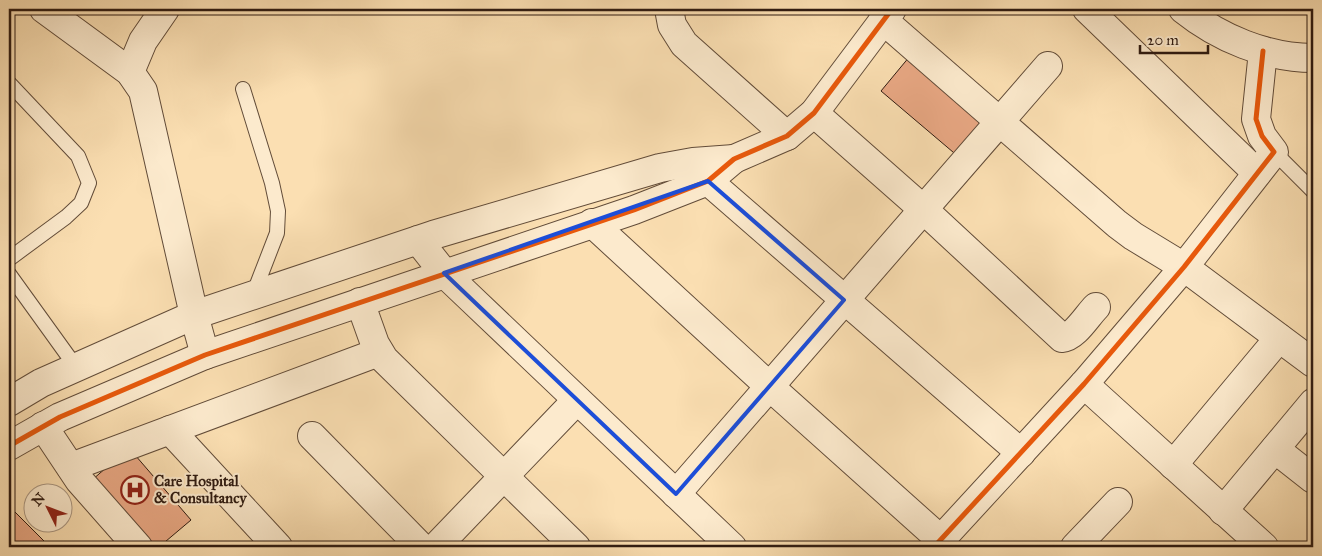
<svg xmlns="http://www.w3.org/2000/svg" width="1322" height="556" font-family="'IM FELL Great Primer',serif">
  <style>
    .building { fill: #e9a884; stroke: #2f1b11 }
    .lines { fill: none; stroke-linecap: round; stroke-linejoin: round }
    .service-casing { stroke: #624c39; stroke-width: 16 }
    .minor-casing { stroke: #624c39; stroke-width: 30 }
    .tertiary-casing { stroke: #624c39; stroke-width: 30 }
    .service { stroke: #fceacd; stroke-width: 14 }
    .minor { stroke: #fceacd; stroke-width: 28 }
    .tertiary { stroke: #fceacd; stroke-width: 28 }
    .cycleway-casing { stroke: #fceacd; stroke-width: 8 }
    .cycleway { stroke: #e8590c; stroke-width: 5 }
    .marked { fill: none; stroke: #1d4ed8; stroke-width: 4; stroke-linejoin: round }
    .labels { text-anchor: middle; stroke-width: 4; stroke-linejoin: round; paint-order: stroke }
    .poi-label { font-size: 15px; font-weight: bold; fill: #2f1b11; stroke: #fceacd; text-anchor: start }
  </style>
  <rect width="100%" height="100%" fill="#fbdfb2"/>
  <filter id="stains"><feTurbulence type="fractalNoise" baseFrequency=".004" numOctaves="4"/><feColorMatrix values="0 0 0 0 .2 0 0 0 0 .09 0 0 0 0 .02 0 0 0 .5 -.17"/></filter>
  <radialGradient id="worn" r=".72"><stop offset=".6" stop-color="#630" stop-opacity="0"/><stop offset="1" stop-color="#630" stop-opacity=".3"/></radialGradient>
  <g class="building">
    <path d="M910,56L990,123L960,158L881,91Z"/>
    <path d="M129,448L191,520L159,547H150L92,480Z"/>
    <path d="M9,506L50,547H9Z"/>
  </g>
  <g class="lines">
    <defs>
      <g id="service">
        <path d="M9,83L78,156L89,183L81,203L66,217L9,259"/>
        <path d="M243,89L272,183L278,211L277,233L253,295"/>
        <path d="M1274,152L1313,191"/>
        <path d="M9,274L76,367"/>
      </g>
      <g id="minor">
        <path d="M44,9L130,72L143,91L194,315L205,355"/>
        <path d="M669,9L672,25L684,44L787,136"/>
        <path d="M1087,9L1257,173"/>
        <path d="M883,20L1117,224L1133,236L1184,267L1313,363"/>
        <path d="M130,72L143,41L165,9"/>
        <path d="M814,113L924,210L1062,338C1075,337 1087,316 1096,307"/>
        <path d="M694,163L708,181L1021,453"/>
        <path d="M592,223L769,386L941,540"/>
        <path d="M418,240L444,273L732,547"/>
        <path d="M360,302L375,344L384,359L576,547"/>
        <path d="M1084,384L1264,547"/>
        <path d="M43,426L79,480L138,547"/>
        <path d="M170,430L278,547"/>
        <path d="M312,436L421,547"/>
        <path d="M1275,449L1313,479"/>
        <path d="M1173,465L1279,338"/>
        <path d="M71,467L379,352"/>
        <path d="M676,494L1048,66"/>
        <path d="M1223,511L1313,403"/>
        <path d="M436,547L577,400"/>
        <path d="M934,547L1084,384L1184,267L1274,152L1262,136L1256,119L1263,51"/>
        <path d="M1075,547L1118,502"/>
      </g>
      <g id="tertiary">
        <path d="M1183,9C1219,38 1267,58 1313,58"/>
        <path d="M9,402L41,383L194,315L433,235L660,168L693,162L734,159"/>
        <path d="M9,446L60,417L205,355L634,210L708,181L734,159L787,136L814,113L892,9"/>
      </g>
    </defs>
    <use href="#service" class="service-casing"/>
    <use href="#minor" class="minor-casing"/>
    <use href="#tertiary" class="tertiary-casing"/>
    <use href="#service" class="service"/>
    <use href="#minor" class="minor"/>
    <use href="#tertiary" class="tertiary"/>
    <defs>
      <g id="cycleway">
        <path d="M9,446L60,417L205,355L634,210L708,181L734,159L787,136L814,113L892,9"/>
        <path d="M934,547L1084,384L1184,267L1274,152L1262,136L1256,119L1263,51"/>
      </g>
    </defs>
    <use href="#cycleway" class="cycleway-casing"/>
    <use href="#cycleway" class="cycleway"/>
  </g>
  <path class="marked" d="M708,181L844,300L676,494L444,273Z"/>
  <defs>
    <symbol id="hospital-ring" viewBox="-11 -11 22 22"><circle r="9.5" fill="#fceacd" stroke="#8f2418" stroke-width="1.5"/><path d="M-5-5h3v3.5h4V-5h3V5h-3V1.5h-4V5h-3Z" fill="#8f2418"/></symbol>
  </defs>
  <g fill-rule="evenodd">
    <use href="#hospital-ring" x="119" y="474" width="32" height="32"/>
  </g>
  <g class="labels">
    <g class="poi-label">
      <text x="154" y="486">Care Hospital<tspan x="154" dy="17">&amp; Consultancy</tspan></text>
    </g>
  </g>
  <rect width="1322" height="556" fill="none" stroke="#fbdfb2" stroke-width="30"/>
  <rect x="10" y="10" width="1302" height="536" fill="none" stroke="#2f1b11" stroke-width="2.5"/>
  <rect x="15" y="15" width="1292" height="526" fill="none" stroke="#2f1b11"/>
  <g transform="translate(48 508) rotate(312)"><circle r="24" fill="#fceacd" stroke="#aa9782"/>
  <path d="M0-4L9 19L0 12L-9 19Z" fill="#8f2418"/>
  <text y="-8" font-size="14" font-weight="bold" text-anchor="middle" fill="#2f1b11">N</text>
  </g>
  <path d="M1140 45v8h68v-8" fill="none" stroke="#2f1b11" stroke-width="2.5"/>
  <text x="1147" y="45" font-size="15" fill="#2f1b11" stroke="#fceacd" stroke-width="4" paint-order="stroke">20 m</text>
  <rect width="100%" height="100%" filter="url(#stains)"/>
  <rect width="100%" height="100%" fill="url(#worn)"/>
</svg>
